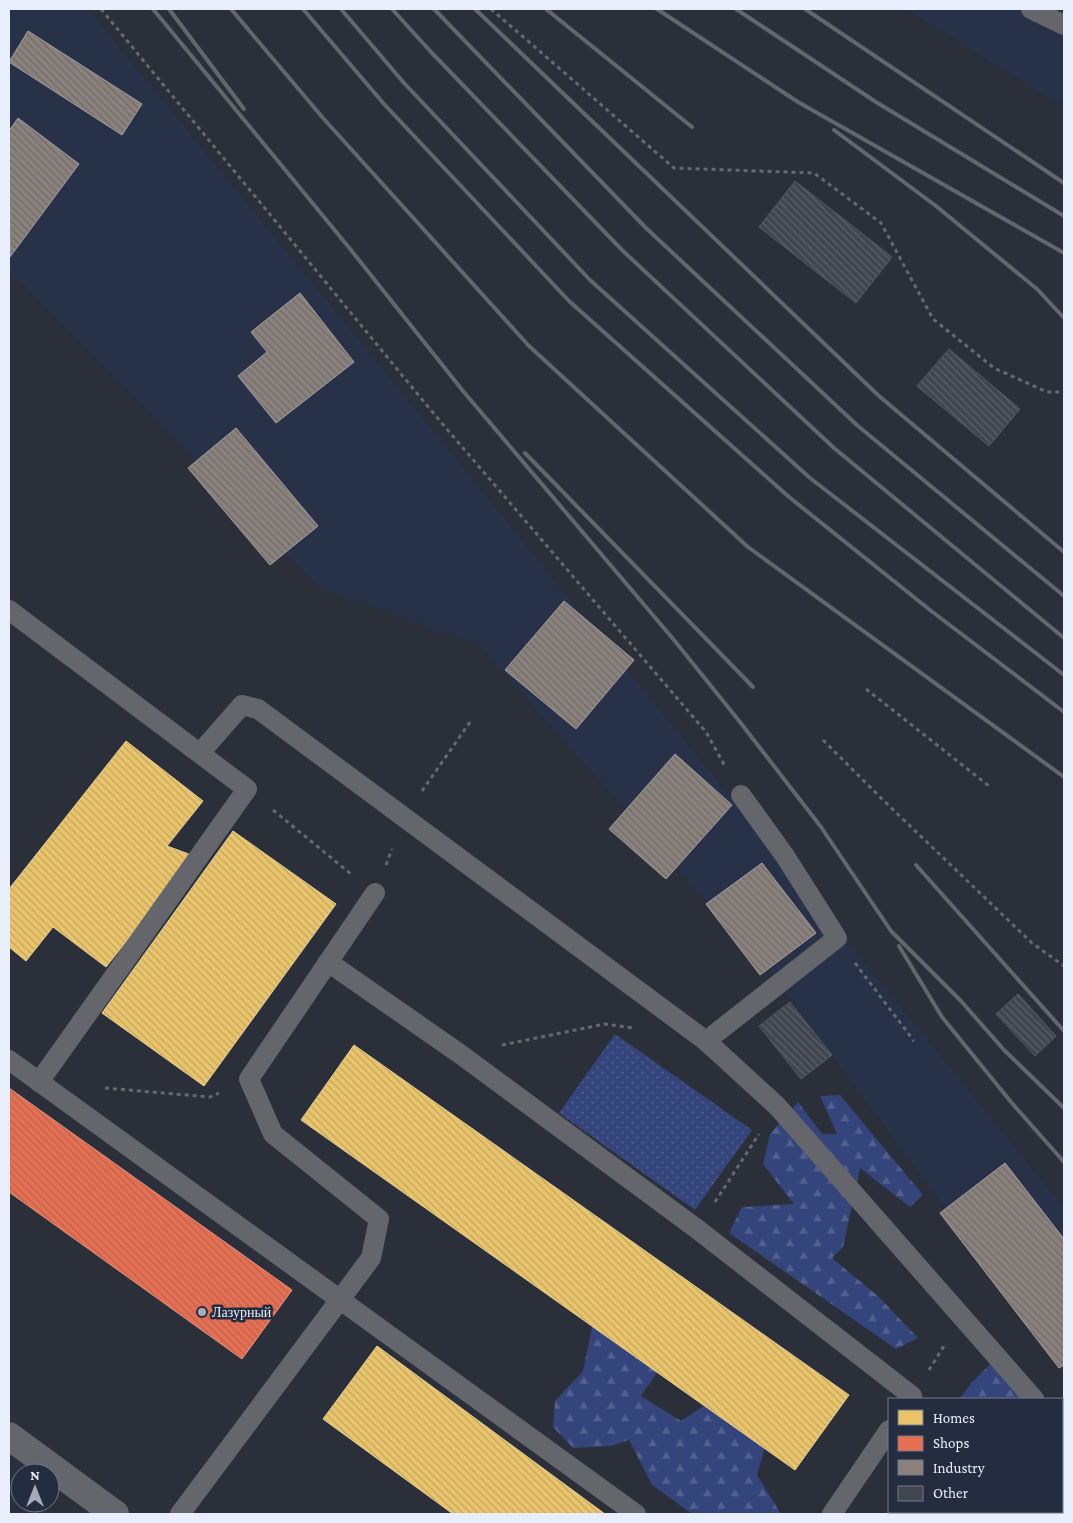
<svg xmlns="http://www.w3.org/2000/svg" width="1073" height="1523" font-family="'Crimson Pro',serif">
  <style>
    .built { fill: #273148 }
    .forest { fill: url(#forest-firs) }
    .park { fill: url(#park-dots) }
    .homes { fill: url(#homes-back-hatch); stroke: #e9d196 }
    .shops { fill: url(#shops-back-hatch); stroke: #e79584 }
    .industry { fill: url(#industry-back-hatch); stroke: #a6a2a2 }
    .building { fill: url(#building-back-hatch); stroke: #555961 }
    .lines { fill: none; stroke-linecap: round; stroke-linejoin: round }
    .path { stroke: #666a6f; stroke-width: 3; stroke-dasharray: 4 4; stroke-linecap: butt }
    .service { stroke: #65666c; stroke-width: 20 }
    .tertiary { stroke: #65666c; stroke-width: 28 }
    .rail { stroke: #64666d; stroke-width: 4 }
    .poi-dot { fill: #a6abb7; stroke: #242c3f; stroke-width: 2 }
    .labels { text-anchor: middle; stroke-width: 5; stroke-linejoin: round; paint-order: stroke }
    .poi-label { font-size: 14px; fill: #e8eefb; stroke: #242c3f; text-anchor: start }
  </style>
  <defs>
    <pattern id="forest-firs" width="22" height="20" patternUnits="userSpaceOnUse" patternTransform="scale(1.25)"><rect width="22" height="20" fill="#33457a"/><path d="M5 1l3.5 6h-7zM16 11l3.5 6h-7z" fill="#51608e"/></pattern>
    <pattern id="park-dots" width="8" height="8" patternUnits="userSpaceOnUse" patternTransform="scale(1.25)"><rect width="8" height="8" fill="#33457a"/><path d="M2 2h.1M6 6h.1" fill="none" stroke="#51608e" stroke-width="1.8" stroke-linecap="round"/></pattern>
    <pattern id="homes-back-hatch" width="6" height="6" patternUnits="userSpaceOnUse" patternTransform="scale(1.25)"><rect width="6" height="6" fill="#e9c46a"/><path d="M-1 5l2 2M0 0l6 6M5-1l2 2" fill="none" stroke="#c0a562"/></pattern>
    <pattern id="shops-back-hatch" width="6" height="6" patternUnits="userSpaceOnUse" patternTransform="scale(1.25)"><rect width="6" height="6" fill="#e76f51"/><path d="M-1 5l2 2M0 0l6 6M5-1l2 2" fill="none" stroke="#b7634f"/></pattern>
    <pattern id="industry-back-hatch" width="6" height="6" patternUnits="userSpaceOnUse" patternTransform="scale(1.25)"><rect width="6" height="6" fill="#8a817c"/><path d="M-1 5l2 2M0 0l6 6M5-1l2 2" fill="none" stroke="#6f6a68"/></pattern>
    <pattern id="building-back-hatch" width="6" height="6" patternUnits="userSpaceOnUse" patternTransform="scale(1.25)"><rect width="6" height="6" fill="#41454e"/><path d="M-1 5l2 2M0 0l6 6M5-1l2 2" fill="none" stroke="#5c6068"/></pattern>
  </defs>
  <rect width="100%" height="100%" fill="#2a2f39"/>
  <g class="built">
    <path d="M9,9H88L431,428L1064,1208V1369L775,978L479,645L321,588L15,276L9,273Z"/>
    <path d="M906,9H1064V106L1051,99Z"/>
  </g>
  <g class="forest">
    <path d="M840,1095L923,1195L910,1207L860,1168L843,1247L832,1258L878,1296L918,1338L896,1349L729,1233L742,1207L794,1204L763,1164L770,1134L798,1102L822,1134H837L820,1096Z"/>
    <path d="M594,1318L658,1371L641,1396L681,1421L713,1400L767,1440L757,1475L781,1514H692L652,1485L629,1440L611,1446L573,1448L553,1427L555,1401L583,1371Z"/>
    <path d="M1004,1351L1033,1399H959L974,1380Z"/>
    <path d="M904,1512H1019L1017,1514H902Z"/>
  </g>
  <path class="park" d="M615,1034L752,1130L695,1210L559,1113Z"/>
  <g class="homes">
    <path d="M126,741L203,801L167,846L194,856L106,967L53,927L26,961L9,947V889Z"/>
    <path d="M233,831L336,904L204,1086L102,1013Z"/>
    <path d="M354,1045L849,1395L795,1470L301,1120Z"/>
    <path d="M377,1346L605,1514H453L323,1419Z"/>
  </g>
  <path class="shops" d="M9,1088L292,1290L242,1359L9,1192Z"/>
  <g class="industry">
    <path d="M28,31L142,104L122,135L9,62Z"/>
    <path d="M18,118L79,164L10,257L9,131Z"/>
    <path d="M300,293L354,362L276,423L238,376L267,352L251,332Z"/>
    <path d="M236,428L318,526L270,565L188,468Z"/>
    <path d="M564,601L634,660L576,729L505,670Z"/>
    <path d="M675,754L732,805L666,879L609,829Z"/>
    <path d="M762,863L816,933L760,975L706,904Z"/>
    <path d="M1005,1163L1064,1239V1365L1059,1368L940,1213Z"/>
  </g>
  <g class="building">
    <path d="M795,181L892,257L856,303L759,227Z"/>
    <path d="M949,349L1020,409L989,446L917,386Z"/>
    <path d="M1018,994L1056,1036L1035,1056L996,1014Z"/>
    <path d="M790,1002L832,1055L801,1079L759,1026Z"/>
  </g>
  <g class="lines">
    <g class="path">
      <path d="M101,9L434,414L706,732L726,768"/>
      <path d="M491,9L674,168L814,173L881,223L933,319L994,368L1047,392H1064"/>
      <path d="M866,689L989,786"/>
      <path d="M823,740L882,799L1032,943L1064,966"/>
      <path d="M422,791L470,722"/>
      <path d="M273,810L351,874"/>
      <path d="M386,865L392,849"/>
      <path d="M855,963L914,1041"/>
      <path d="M502,1045L605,1024L633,1028"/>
      <path d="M105,1088L210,1097L219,1093"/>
      <path d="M715,1202L759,1134"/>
      <path d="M929,1370L944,1346"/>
    </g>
    <g class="service">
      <path d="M1031,9L1064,25"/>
      <path d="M9,610L247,789L39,1082"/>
      <path d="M200,753L242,705L258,709L706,1041"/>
      <path d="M741,795L785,856L837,938L706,1041L777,1106L1034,1399"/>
      <path d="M328,962L460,1054L697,1229L912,1396L910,1399"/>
      <path d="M9,1060L636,1514"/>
      <path d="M1062,1431L1064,1434"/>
      <path d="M180,1514L371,1258L379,1219L273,1134L249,1079L375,893"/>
      <path d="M832,1514L889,1430"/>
    </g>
    <path class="tertiary" d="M9,1436L115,1514"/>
    <g class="rail">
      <path d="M153,9L351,250L463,391L674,640L740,722L821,827L891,931L961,1001L1004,1050L1064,1108"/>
      <path d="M169,9L244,109"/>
      <path d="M231,9L323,118L529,346L748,547L1064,777"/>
      <path d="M303,9L384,104L569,301L789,497L930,610L1064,712"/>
      <path d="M341,9L404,83L590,280L810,478L1064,675"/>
      <path d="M392,9L431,52L622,250L834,448L1064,638"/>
      <path d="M434,9L646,228L858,426L1064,596"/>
      <path d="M475,9L879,396L1064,552"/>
      <path d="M546,9L692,127"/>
      <path d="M657,9L798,102L1064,253"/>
      <path d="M736,9L876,102L1064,216"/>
      <path d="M805,9L1064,183"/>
      <path d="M834,130L936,206L1037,289L1064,318"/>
      <path d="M525,453L753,687"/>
      <path d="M916,865L1064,1031"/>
      <path d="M899,946L942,1017L1011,1102L1064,1162"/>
    </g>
  </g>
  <circle class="poi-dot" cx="202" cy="1312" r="5"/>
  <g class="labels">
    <g class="poi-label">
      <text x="212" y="1317">Лазурный</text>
    </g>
  </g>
  <rect width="1073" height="1523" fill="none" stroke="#e8eefb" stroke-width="20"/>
  <rect x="888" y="1398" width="175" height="115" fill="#242c3f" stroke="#727a8a"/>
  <rect x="898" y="1410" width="25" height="15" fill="#e9c46a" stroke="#727a8a"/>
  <text x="933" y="1423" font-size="15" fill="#e8eefb">Homes</text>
  <rect x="898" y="1436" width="25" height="15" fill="#e76f51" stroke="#727a8a"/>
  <text x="933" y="1448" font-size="15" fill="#e8eefb">Shops</text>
  <rect x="898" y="1460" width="25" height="15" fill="#8a817c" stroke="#727a8a"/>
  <text x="933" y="1473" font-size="15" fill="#e8eefb">Industry</text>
  <rect x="898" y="1486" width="25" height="15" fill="#41454e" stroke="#727a8a"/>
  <text x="933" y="1498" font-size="15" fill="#e8eefb">Other</text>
  <g transform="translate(35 1488)"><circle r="24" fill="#242c3f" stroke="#727a8a"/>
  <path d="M0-4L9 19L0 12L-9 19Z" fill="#a6abb7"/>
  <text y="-8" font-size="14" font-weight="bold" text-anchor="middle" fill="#e8eefb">N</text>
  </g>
</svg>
